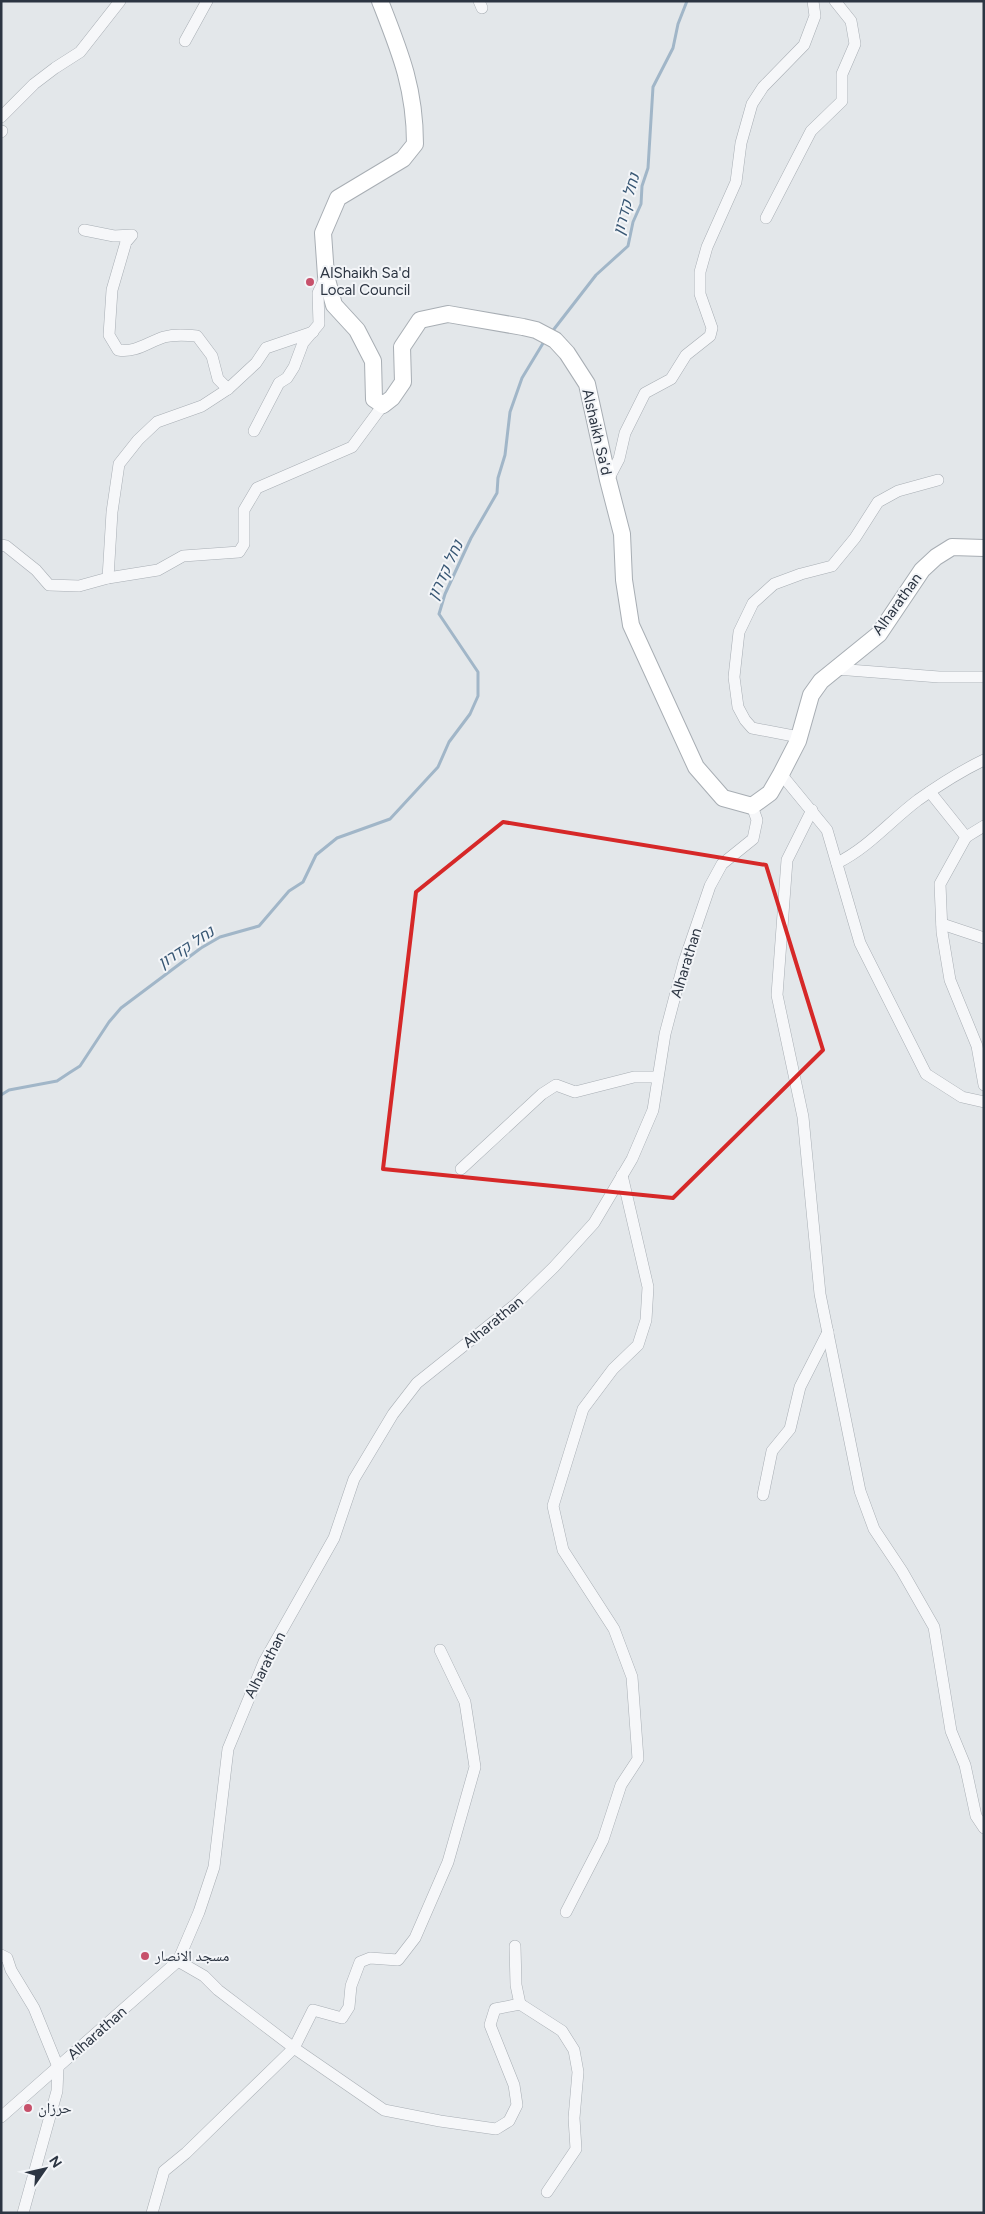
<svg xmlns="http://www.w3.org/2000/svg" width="985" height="2214" viewBox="0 0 985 2214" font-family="Figtree,'Noto Naskh Arabic',Heebo,sans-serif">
<rect width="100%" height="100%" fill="#e3e7ea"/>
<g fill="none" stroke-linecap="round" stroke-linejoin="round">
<g stroke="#a1b6c8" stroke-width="3">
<path d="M551 333 596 275 628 246 633 222 641 204 642 186 648 168 653 87 673 48 678 24 687 1"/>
<path d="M1 1095 9 1090 57 1081 69 1073 80 1066 109 1022 121 1008 201 948 220 937 259 926 289 891 303 882 316 855 337 838 390 819 438 767 449 742 470 714 478 696V672L439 614 445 594 471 538 497 493 498 478 505 455 510 412 522 378 545 340"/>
</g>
<defs>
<g id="street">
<path d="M479 1 482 8"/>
<path d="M185 41 207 1"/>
<path d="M1 117 34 84 55 68 80 52 120 1"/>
<path d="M1 132 2 131"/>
<path d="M766 218 811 131 842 101V74L855 44 851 21 835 1"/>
<path d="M84 230 114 236 132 235 126 242 112 290 109 335 118 350C136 353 148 342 164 337 175 334 186 335 197 336L212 356 218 379 228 389"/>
<path d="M254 431 279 383 287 378 294 367 303 343 319 324 318 293 326 276"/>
<path d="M608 480 619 459 625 433 645 393 671 379 686 355 710 336 712 328 700 294V272L707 247 736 182 741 143 752 104 763 87 804 45 815 16 813 1"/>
<path d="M1 545 6 546 36 570 49 585 79 586 108 578 158 570 183 556 239 552 244 544V510L257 488 352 447 383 405"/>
<path d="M108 578 112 512 119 464 138 440 157 422 202 406 228 389 256 363 266 348 313 332"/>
<path d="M836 669 939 677H984"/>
<path d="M799 737 752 728 745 720 738 707 734 677 739 632 753 603 774 584 801 574 832 566 855 538 878 502 898 491 938 480"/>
<path d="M781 774 827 830 860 943 926 1074 962 1097 984 1102"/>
<path d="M930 792 966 837 940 884 942 932 950 980 977 1046 984 1085"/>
<path d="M812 810 787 860 777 995 803 1117 820 1294 860 1491 874 1529 902 1571 934 1627 951 1731 965 1765 976 1816 984 1828"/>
<path d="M966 837 984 826"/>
<path d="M837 863C868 848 890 821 918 800 939 785 961 771 984 760"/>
<path d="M942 924 984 938"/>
<path d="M461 1169 542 1094 556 1085 575 1092 634 1077H656"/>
<path d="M763 1495 772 1451 790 1429 800 1387 828 1332"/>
<path d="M566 1912 603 1840 621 1785 638 1759 632 1677 614 1629 563 1550 553 1506 583 1409 613 1369 638 1345 646 1320 648 1287 622 1175"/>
<path d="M515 1946 516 1985 520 2004"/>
<path d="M1 1955 7 1958 11 1970 34 2008 58 2067 57 2091 23 2213"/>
<path d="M178 1961 204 1976 218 1990 294 2048 384 2110 440 2121 496 2129 509 2121 517 2105 514 2085 490 2025 495 2009 520 2004 562 2031 574 2050 578 2072 574 2118 576 2149 547 2192"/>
<path d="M1 2117 178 1961 199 1912 214 1867 228 1749 264 1662 334 1538 354 1479 393 1414 417 1383 516 1304 554 1267 594 1223 632 1159 653 1110 665 1034 684 962 710 886 722 864 753 839 757 820 752 806"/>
<path d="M152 2213 164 2171 186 2153 294 2048 313 2010 342 2018 349 2007 351 1986 360 1962 370 1958 398 1960 415 1938 448 1862 475 1767 465 1702 440 1650"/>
</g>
<path id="secondary" d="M380 1C400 52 415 88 415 144L403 159 338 198 323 233 326 276 334 305 357 330 373 361 374 399 383 405 392 398 403 382 402 347 420 320 448 314 523 327 536 330 555 340 567 353 587 384 608 480 622 534 624 580 631 625 696 767 723 798 752 806 770 793 781 774 798 741 811 695 821 681 879 634 922 570 936 557 952 547 984 548"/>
</defs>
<use href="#street" stroke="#a8aeb4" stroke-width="12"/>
<use href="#secondary" stroke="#a8aeb4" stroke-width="18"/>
<use href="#street" stroke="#f6f7f9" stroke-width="11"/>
<use href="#secondary" stroke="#fff" stroke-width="16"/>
</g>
<path fill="none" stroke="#d62828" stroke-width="4" stroke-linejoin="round" d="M503 822 766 865 823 1050 673 1198 383 1169 416 892Z"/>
<g fill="#c7516b" stroke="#f3f5f8" stroke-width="2">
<circle cx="310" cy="282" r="5"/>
<circle cx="145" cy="1956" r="5"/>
<circle cx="28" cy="2108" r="5"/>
</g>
<g text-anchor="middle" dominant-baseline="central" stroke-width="4" stroke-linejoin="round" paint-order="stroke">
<g font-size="15" fill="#2c3542" stroke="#f3f5f8" text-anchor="start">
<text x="320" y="273">AlShaikh Sa'd<tspan x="320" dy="17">Local Council</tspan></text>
<text x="155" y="1956">مسجد الانصار</text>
<text x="38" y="2108">حرزان</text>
</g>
<g font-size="15" fill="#2c3542" stroke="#f3f5f8">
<text transform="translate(597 432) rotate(77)">Alshaikh Sa'd</text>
<text transform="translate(897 604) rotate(-54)">Alharathan</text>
<text transform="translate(686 963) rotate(-73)">Alharathan</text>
<text transform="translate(493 1322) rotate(-39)">Alharathan</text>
<text transform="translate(265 1665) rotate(-63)">Alharathan</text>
<text transform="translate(97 2033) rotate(-41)">Alharathan</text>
</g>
<g font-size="16" font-style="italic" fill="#385774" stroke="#f3f5f8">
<text transform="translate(626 204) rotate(-75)">נחל קדרון</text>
<text transform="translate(445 570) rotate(-65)">נחל קדרון</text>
<text transform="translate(186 947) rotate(-33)">נחל קדרון</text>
</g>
</g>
<rect width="985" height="2214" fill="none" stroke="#2c3542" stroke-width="5"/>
<g transform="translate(45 2169) rotate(56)" stroke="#f3f5f8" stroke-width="4" paint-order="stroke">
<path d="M0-4L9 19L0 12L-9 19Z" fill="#2c3542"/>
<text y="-8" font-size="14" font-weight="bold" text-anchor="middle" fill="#2c3542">N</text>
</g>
</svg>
